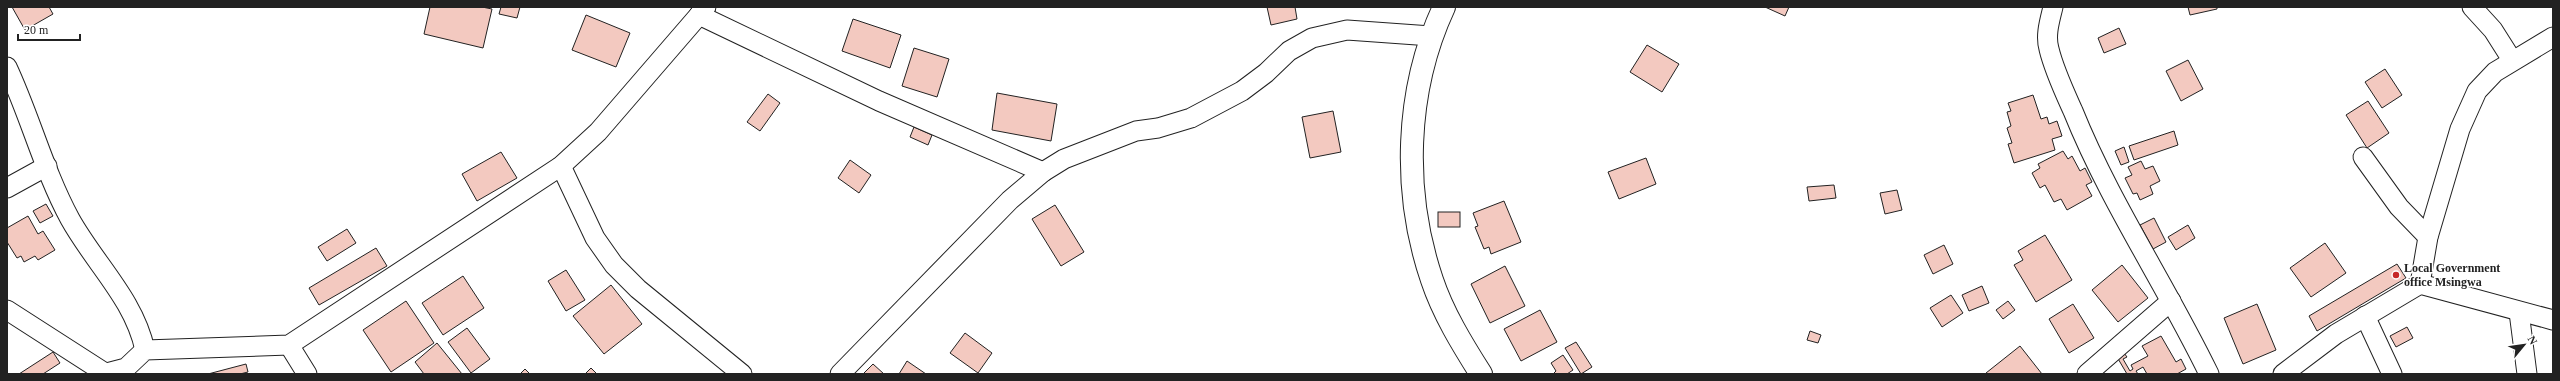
<svg xmlns="http://www.w3.org/2000/svg" width="2560" height="381" viewBox="0 0 2560 381" font-family="'Times New Roman',serif">
<rect width="100%" height="100%" fill="#fff"/>
<g fill="#f3c9c0" stroke="#222">
<path d="M12 7H49L53 14 25 30Z"/>
<path d="M430 7H482L492 9 483 48 424 34Z"/>
<path d="M501 7H520L517 18 499 14Z"/>
<path d="M1267 7H1295L1297 19 1271 25Z"/>
<path d="M1765 7H1789L1785 16Z"/>
<path d="M2188 7H2217V9L2190 15Z"/>
<path d="M586 15 630 33 616 67 572 50Z"/>
<path d="M853 19 901 35 890 68 842 51Z"/>
<path d="M2119 28 2126 44 2104 53 2098 38Z"/>
<path d="M1647 45 1679 64 1662 92 1630 72Z"/>
<path d="M914 48 949 59 937 97 902 86Z"/>
<path d="M2188 60 2203 89 2181 101 2166 71Z"/>
<path d="M2385 69 2402 95 2382 108 2365 82Z"/>
<path d="M997 93 1057 104 1051 141 992 130Z"/>
<path d="M768 94 780 103 760 131 747 122Z"/>
<path d="M2033 95 2041 119 2047 117 2049 124 2057 121 2062 136 2052 139 2055 150 2014 163 2008 144 2012 143 2007 128 2011 126 2007 112 2011 111 2008 103Z"/>
<path d="M2368 101 2389 133 2367 148 2346 115Z"/>
<path d="M1333 111 1341 152 1310 158 1302 117Z"/>
<path d="M914 127 932 135 928 145 910 137Z"/>
<path d="M2174 131 2178 145 2134 160 2129 146Z"/>
<path d="M2124 147 2129 162 2121 165 2115 151Z"/>
<path d="M2063 151 2068 159 2072 156 2080 171 2085 168 2092 182 2086 185 2092 196 2067 210 2061 199 2054 202 2045 185 2040 188 2032 173 2040 168 2038 164Z"/>
<path d="M501 152 517 178 477 201 462 174Z"/>
<path d="M1646 158 1656 184 1619 199 1608 172Z"/>
<path d="M850 160 871 175 859 193 838 178Z"/>
<path d="M2141 161 2145 169 2153 166 2160 181 2150 186 2153 194 2140 200 2137 193 2133 194 2125 178 2132 175 2128 167Z"/>
<path d="M1834 185 1836 198 1809 201 1807 187Z"/>
<path d="M1897 190 1902 210 1885 214 1880 193Z"/>
<path d="M1504 201 1521 242 1491 254 1489 247 1484 249 1475 227 1478 226 1473 213Z"/>
<path d="M46 204 53 216 40 223 33 211Z"/>
<path d="M1055 205 1084 252 1061 266 1032 219Z"/>
<rect x="1438" y="212" width="22" height="15"/>
<path d="M28 216 38 234 43 231 55 250 38 260 35 256 24 262 21 256 17 258 7 242V228Z"/>
<path d="M2154 218 2166 242 2153 249 2140 225Z"/>
<path d="M2188 225 2195 238 2176 250 2168 237Z"/>
<path d="M347 229 356 243 327 261 318 247Z"/>
<path d="M2045 235 2072 280 2036 302 2014 265 2023 260 2018 251Z"/>
<path d="M2325 243 2346 273 2311 297 2290 268Z"/>
<path d="M1944 245 1953 264 1933 274 1924 255Z"/>
<path d="M376 248 387 266 319 305 309 288Z"/>
<path d="M2397 264 2406 278 2317 331 2309 316Z"/>
<path d="M2122 265 2148 298 2118 322 2092 290Z"/>
<path d="M1505 266 1525 306 1490 323 1471 284Z"/>
<path d="M566 270 585 300 566 311 548 281Z"/>
<path d="M463 276 484 308 443 335 422 303Z"/>
<path d="M611 285 642 324 604 354 573 316Z"/>
<path d="M1982 286 1989 303 1969 311 1962 295Z"/>
<path d="M1951 295 1963 313 1942 327 1930 308Z"/>
<path d="M406 301 434 343 391 372 363 330Z"/>
<path d="M2008 301 2015 310 2003 319 1996 310Z"/>
<path d="M2073 304 2094 338 2069 353 2049 319Z"/>
<path d="M2257 304 2276 350 2243 364 2224 318Z"/>
<path d="M1540 310 1557 342 1521 361 1504 329Z"/>
<path d="M2407 327 2413 338 2396 347 2390 336Z"/>
<path d="M467 328 490 359 471 373 448 342Z"/>
<path d="M1810 331 1821 335 1818 343 1807 340Z"/>
<path d="M965 333 992 353 978 373 950 353Z"/>
<path d="M2161 336 2176 362 2181 359 2186 369 2177 374H2147L2143 367 2136 371 2138 374H2127L2117 357 2124 353 2127 357 2123 359 2130 371 2133 369 2131 365 2148 356 2142 346Z"/>
<path d="M1576 342 1592 367 1581 374 1565 348Z"/>
<path d="M437 343 462 374H424L415 362Z"/>
<path d="M2020 346 2042 374H1987L1986 373Z"/>
<path d="M53 352 60 363 43 374H19Z"/>
<path d="M1563 355 1573 370 1567 374H1553L1556 371 1551 363Z"/>
<path d="M907 361 926 374H899Z"/>
<path d="M246 364 248 372 240 374H208Z"/>
<path d="M873 364 884 374H863Z"/>
<path d="M591 368 597 374H585Z"/>
<path d="M525 369 530 374H520Z"/>
</g>
<g fill="none" stroke-linecap="round" stroke-linejoin="round">
<defs>
<g id="street">
<path d="M2053 7C2050 20 2045 35 2049 49 2054 70 2064 91 2073 111 2110 203 2166 285 2209 374"/>
<path d="M2472 7 2493 30 2512 60"/>
<path d="M699 15 879 101 1043 172"/>
<path d="M7 67C30 116 44 171 70 219 95 264 134 299 145 350"/>
<path d="M2363 157 2399 207 2428 237"/>
<path d="M561 166 595 238 614 265 638 289 742 374"/>
<path d="M7 188 47 166"/>
<path d="M2420 284 2428 237 2460 129 2477 91 2495 72 2553 37"/>
<path d="M7 310 105 373"/>
<path d="M2519 312 2527 374"/>
<path d="M2365 316 2392 374"/>
<path d="M289 345 307 374"/>
<path d="M103 374 126 368 145 350 289 345 561 166 598 132 706 7"/>
<path d="M840 374 1010 200 1043 172 1064 159 1136 131 1158 128 1191 118 1242 91 1266 73 1289 51 1312 38 1347 30 1431 36"/>
<path d="M2087 374 2171 301"/>
<path d="M2283 374 2336 334 2420 284 2553 320"/>
</g>
<path id="secondary" d="M1444 7C1405 91 1402 192 1432 280 1443 313 1462 344 1481 374"/>
</defs>
<use href="#street" stroke="#222" stroke-width="21"/>
<use href="#secondary" stroke="#222" stroke-width="24"/>
<use href="#street" stroke="#fff" stroke-width="19"/>
<use href="#secondary" stroke="#fff" stroke-width="22"/>
</g>
<circle fill="#c62828" stroke="#fff" stroke-width="1.5" cx="2396" cy="275" r="4"/>
<g text-anchor="middle" dominant-baseline="central" stroke-width="3" stroke-linejoin="round" paint-order="stroke">
<g font-size="12" font-weight="bold" fill="#222" stroke="#fff" text-anchor="start">
<text x="2404" y="268">Local Government<tspan x="2404" dy="14">office Msingwa</tspan></text>
</g>
</g>
<rect width="2560" height="381" fill="none" stroke="#222222" stroke-width="16"/>
<g transform="translate(2524 345) rotate(61)" stroke="#ffffff" stroke-width="3" paint-order="stroke">
<path d="M0-3L7 15L0 10L-7 15Z" fill="#222222"/>
<text y="-6" font-size="11" font-weight="bold" text-anchor="middle" fill="#222222">N</text>
</g>
<path d="M18 34v6h62v-6" fill="none" stroke="#222222" stroke-width="2"/>
<text x="24" y="34" font-size="12" fill="#222222" stroke="#ffffff" stroke-width="3" paint-order="stroke">20 m</text>
</svg>
